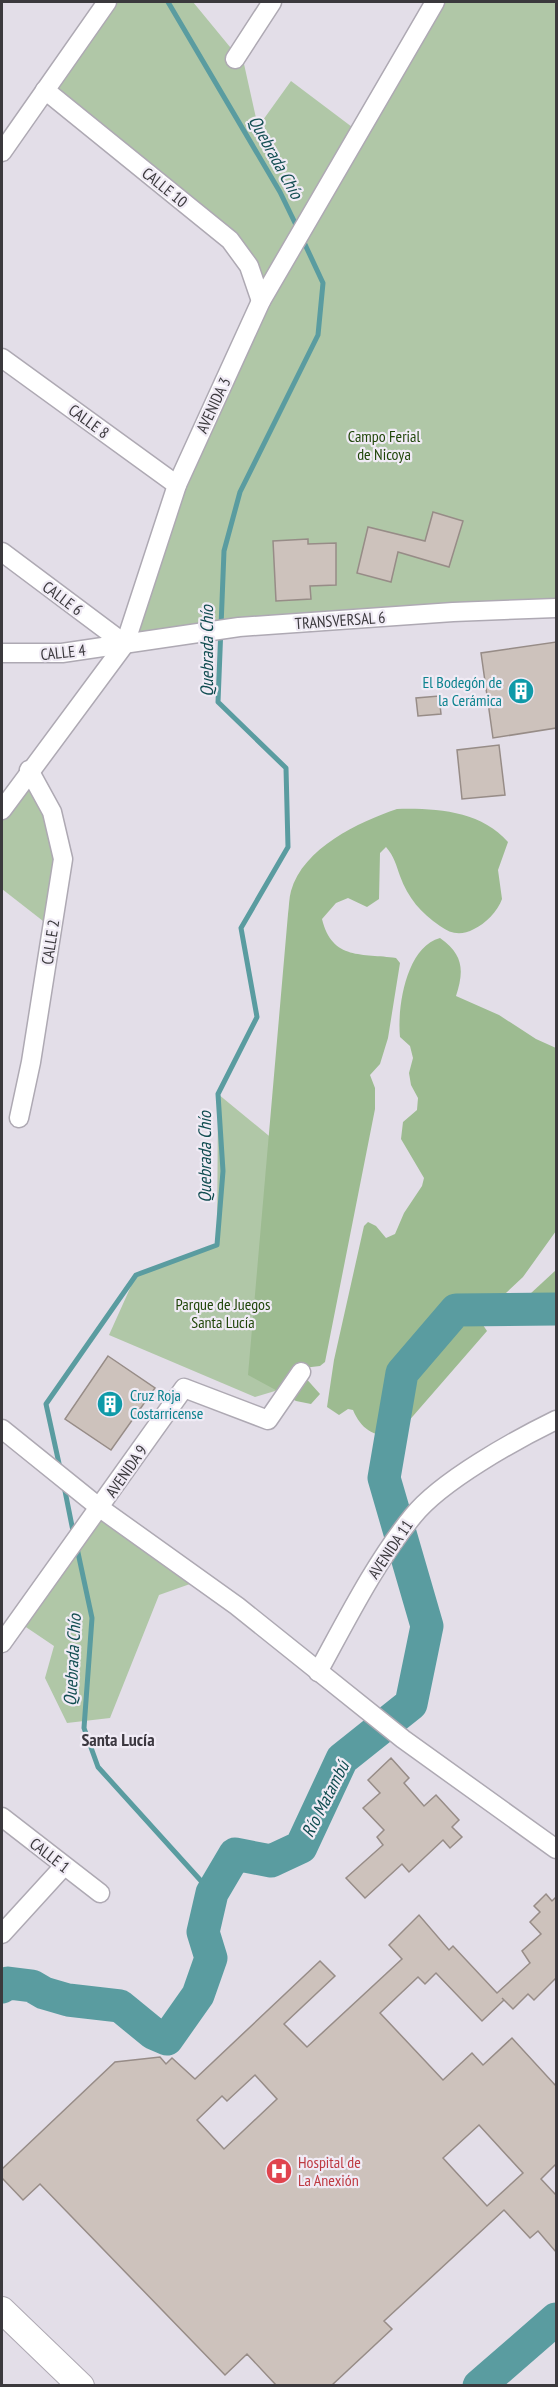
<svg xmlns="http://www.w3.org/2000/svg" width="558" height="2387" viewBox="0 0 558 2387" font-family="'PT Sans Narrow',sans-serif">
<rect width="100%" height="100%" fill="#e3dee8"/>
<g fill="#b0c7a7">
<path d="M107 2H193L244 64 258 127 291 81 360 133 435 2H556V608L125 644 177 485 261 301 249 266 45 90Z"/>
<path d="M29 770 63 859 52 928 2 889V810Z"/>
<path d="M218 1094 297 1159 285 1388 255 1397 109 1335 136 1275 217 1245Z"/>
<path d="M96 1514 190 1584 159 1595 110 1718 67 1723 45 1678 54 1646 17 1621Z"/>
</g>
<g fill="#9dbb91">
<path d="M397 809C436 808 481 811 508 842L498 870 502 899C498 911 485 924 474 929 461 936 451 934 440 926 421 913 408 898 400 876 396 865 394 856 386 847L380 853 379 899 367 907 348 898 336 903 322 919C332 961 363 953 396 958L400 963 388 1038 380 1064 370 1075 375 1088V1109L325 1362 320 1366 303 1368V1375L320 1394 311 1404 296 1401 248 1375 288 914C289 907 289 898 291 891 303 848 359 822 397 809Z"/>
<path d="M440 938C464 955 464 971 456 996L499 1015 536 1039 556 1048V1231L523 1277 493 1305 481 1322 487 1331 400 1431 393 1437C373 1436 361 1429 353 1410L348 1409 339 1415 327 1407 334 1360 364 1226 368 1222 376 1226 386 1238 395 1234 404 1213 422 1186 424 1178 401 1139 403 1122 417 1110 418 1098 411 1085 409 1073 413 1058 410 1046 400 1037C397 1008 406 947 440 938Z"/>
<path d="M556 1270V1293L534 1298 530 1294Z"/>
</g>
<g fill="none" stroke-linecap="round" stroke-linejoin="round">
<g stroke="#5a9ca0" stroke-width="5">
<path d="M168 2 280 192 298 229"/>
<path d="M60 1468 46 1404 136 1275 217 1245 223 1171 218 1094 257 1017 241 928 288 847 286 768 218 702 224 551 240 492 318 335 323 283 302 238"/>
<path d="M64 1486 74 1536"/>
<path d="M77 1548 92 1618 84 1728 98 1767 212 1893"/>
</g>
<g stroke="#5a9ca0" stroke-width="33">
<path d="M2 1987 8 1983 32 1986 44 1993 68 2000 120 2006 153 2033 167 2039 198 1995 211 1958 203 1932 212 1893 235 1854 271 1861 301 1847 342 1759 411 1704 427 1626 384 1478 402 1373 456 1310 556 1309"/>
<path d="M479 2386 556 2319"/>
</g>
</g>
<g fill="#cdc2bc" stroke="#978c87" stroke-width="1.5" fill-rule="evenodd">
<path d="M433 512 463 521 449 567 398 552 391 582 357 573 368 527 425 541Z"/>
<path d="M308 539V544L336 543V585L310 586 311 599 276 601 273 541Z"/>
<path d="M556 642V728L493 738 481 653Z"/>
<path d="M439 696 441 714 418 716 416 698Z"/>
<path d="M499 745 505 795 462 799 457 750Z"/>
<path d="M108 1356 155 1388 111 1450 65 1419Z"/>
<path d="M391 1758 409 1778 404 1783 424 1806 436 1795 459 1820 452 1827 462 1837 450 1848 443 1840 409 1872 402 1864 365 1898 346 1878 383 1845 377 1837 384 1830 363 1808 380 1793 368 1780Z"/>
<path d="M546 1894 552 1901 556 1897V1978L534 2000 528 1994 513 2009 502 1998 504 2000 482 2021 436 1973 425 1984 418 1977 380 2013 443 2080 472 2053 483 2065 512 2038 556 2086V2164L541 2179 556 2195V2252L538 2231 530 2238 504 2210 384 2321 392 2329 332 2385H276L247 2354 225 2375 40 2184 23 2200 2 2178V2169L115 2062 160 2057 166 2064 172 2058 195 2079 320 1961 335 1976 284 2024 307 2047 402 1959 389 1945 419 1915 449 1950 453 1946 497 1993 530 1963 522 1951 541 1934 530 1922 540 1912 534 1906ZM255 2075 277 2099 224 2149 197 2120 222 2096 227 2101ZM479 2125 523 2173 487 2206 443 2158Z"/>
</g>
<g fill="none" stroke-linecap="round" stroke-linejoin="round">
<defs>
<g id="street">
<path d="M235 59 272 2"/>
<path d="M45 90 230 240 249 266 261 301"/>
<path d="M2 152 107 2"/>
<path d="M2 358 177 485"/>
<path d="M2 552 125 644"/>
<path d="M2 653H62L239 627 453 612 556 608"/>
<path d="M2 810 125 644 177 485 261 301 435 2"/>
<path d="M19 1118 31 1062 63 859 52 812 29 770"/>
<path d="M2 1429 100 1508 237 1606 403 1739 556 1849"/>
<path d="M2 1643 184 1388 268 1420 301 1372"/>
<path d="M318 1672C346 1621 376 1561 413 1516 441 1481 515 1440 556 1420"/>
<path d="M2 1817 100 1893"/>
<path d="M2 1934 64 1866"/>
</g>
<path id="secondary" d="M2 2310 81 2386"/>
</defs>
<use href="#street" stroke="#aea9b3" stroke-width="21"/>
<use href="#secondary" stroke="#aea9b3" stroke-width="28"/>
<use href="#street" stroke="#fff" stroke-width="18"/>
<use href="#secondary" stroke="#fff" stroke-width="26"/>
</g>
<defs>
<symbol id="building-disc" viewBox="-11 -11 22 22"><circle r="9.5" fill="#0f9aa8" stroke="#f0ebf5"/><path d="M-4-6H4V6H1V3H-1V6H-4ZM-2.5-4.3h1.7v1.8h-1.7ZM.8-4.3h1.7v1.8H.8ZM-2.5-1h1.7V.8h-1.7ZM.8-1h1.7V.8H.8Z" fill="#fff"/></symbol>
<symbol id="hospital-disc" viewBox="-11 -11 22 22"><circle r="9.5" fill="#e0444e" stroke="#f0ebf5"/><path d="M-5-5h3v3.5h4V-5h3V5h-3V1.5h-4V5h-3Z" fill="#fff"/></symbol>
</defs>
<g fill-rule="evenodd">
<use href="#building-disc" x="506" y="676" width="30" height="30"/>
<use href="#building-disc" x="95" y="1389" width="30" height="30"/>
<use href="#hospital-disc" x="264" y="2156" width="30" height="30"/>
</g>
<g text-anchor="middle" dominant-baseline="central" stroke-width="4.5" stroke-linejoin="round" paint-order="stroke">
<g font-size="16" fill="#3b393d" stroke="#f0ebf5">
<text transform="translate(165 187) rotate(39)">CALLE 10</text>
<text transform="translate(213 405) rotate(-65)">AVENIDA 3</text>
<text transform="translate(89 421) rotate(36)">CALLE 8</text>
<text transform="translate(63 598) rotate(37)">CALLE 6</text>
<text transform="translate(340 620) rotate(-4)">TRANSVERSAL 6</text>
<text transform="translate(63 652) rotate(-6)">CALLE 4</text>
<text transform="translate(50 942) rotate(-81)">CALLE 2</text>
<text transform="translate(126 1471) rotate(-55)">AVENIDA 9</text>
<text transform="translate(390 1549) rotate(-56)">AVENIDA 11</text>
<text transform="translate(50 1855) rotate(38)">CALLE 1</text>
</g>
<g font-size="16" fill="#204609" stroke="#f0ebf5">
<text x="384" y="436">Campo Ferial<tspan x="384" dy="18">de Nicoya</tspan></text>
<text x="223" y="1304">Parque de Juegos<tspan x="223" dy="18">Santa Lucía</tspan></text>
</g>
<g font-size="16" fill="#0d838f" stroke="#f0ebf5" text-anchor="end">
<text x="502" y="682">El Bodegón de<tspan x="502" dy="18">la Cerámica</tspan></text>
<text x="130" y="1395" text-anchor="start">Cruz Roja<tspan x="130" dy="18">Costarricense</tspan></text>
</g>
<g font-size="16" fill="#be3a42" stroke="#f0ebf5" text-anchor="start">
<text x="298" y="2162">Hospital de<tspan x="298" dy="18">La Anexión</tspan></text>
</g>
<g font-size="18" font-style="italic" fill="#114d51" stroke="#f0ebf5">
<text transform="translate(276 157) rotate(61)">Quebrada Chío</text>
<text transform="translate(206 651) rotate(-90)">Quebrada Chío</text>
<text transform="translate(204 1157) rotate(-90)">Quebrada Chío</text>
<text transform="translate(72 1660) rotate(-87)">Quebrada Chío</text>
<text transform="translate(325 1799) rotate(-63)">Río Matambú</text>
</g>
<g font-size="18" font-weight="bold" fill="#3c3840" stroke="#f0ebf5">
<text x="118" y="1739">Santa Lucía</text>
</g>
</g>
<rect width="558" height="2387" fill="none" stroke="#3b393d" stroke-width="6"/>
</svg>
